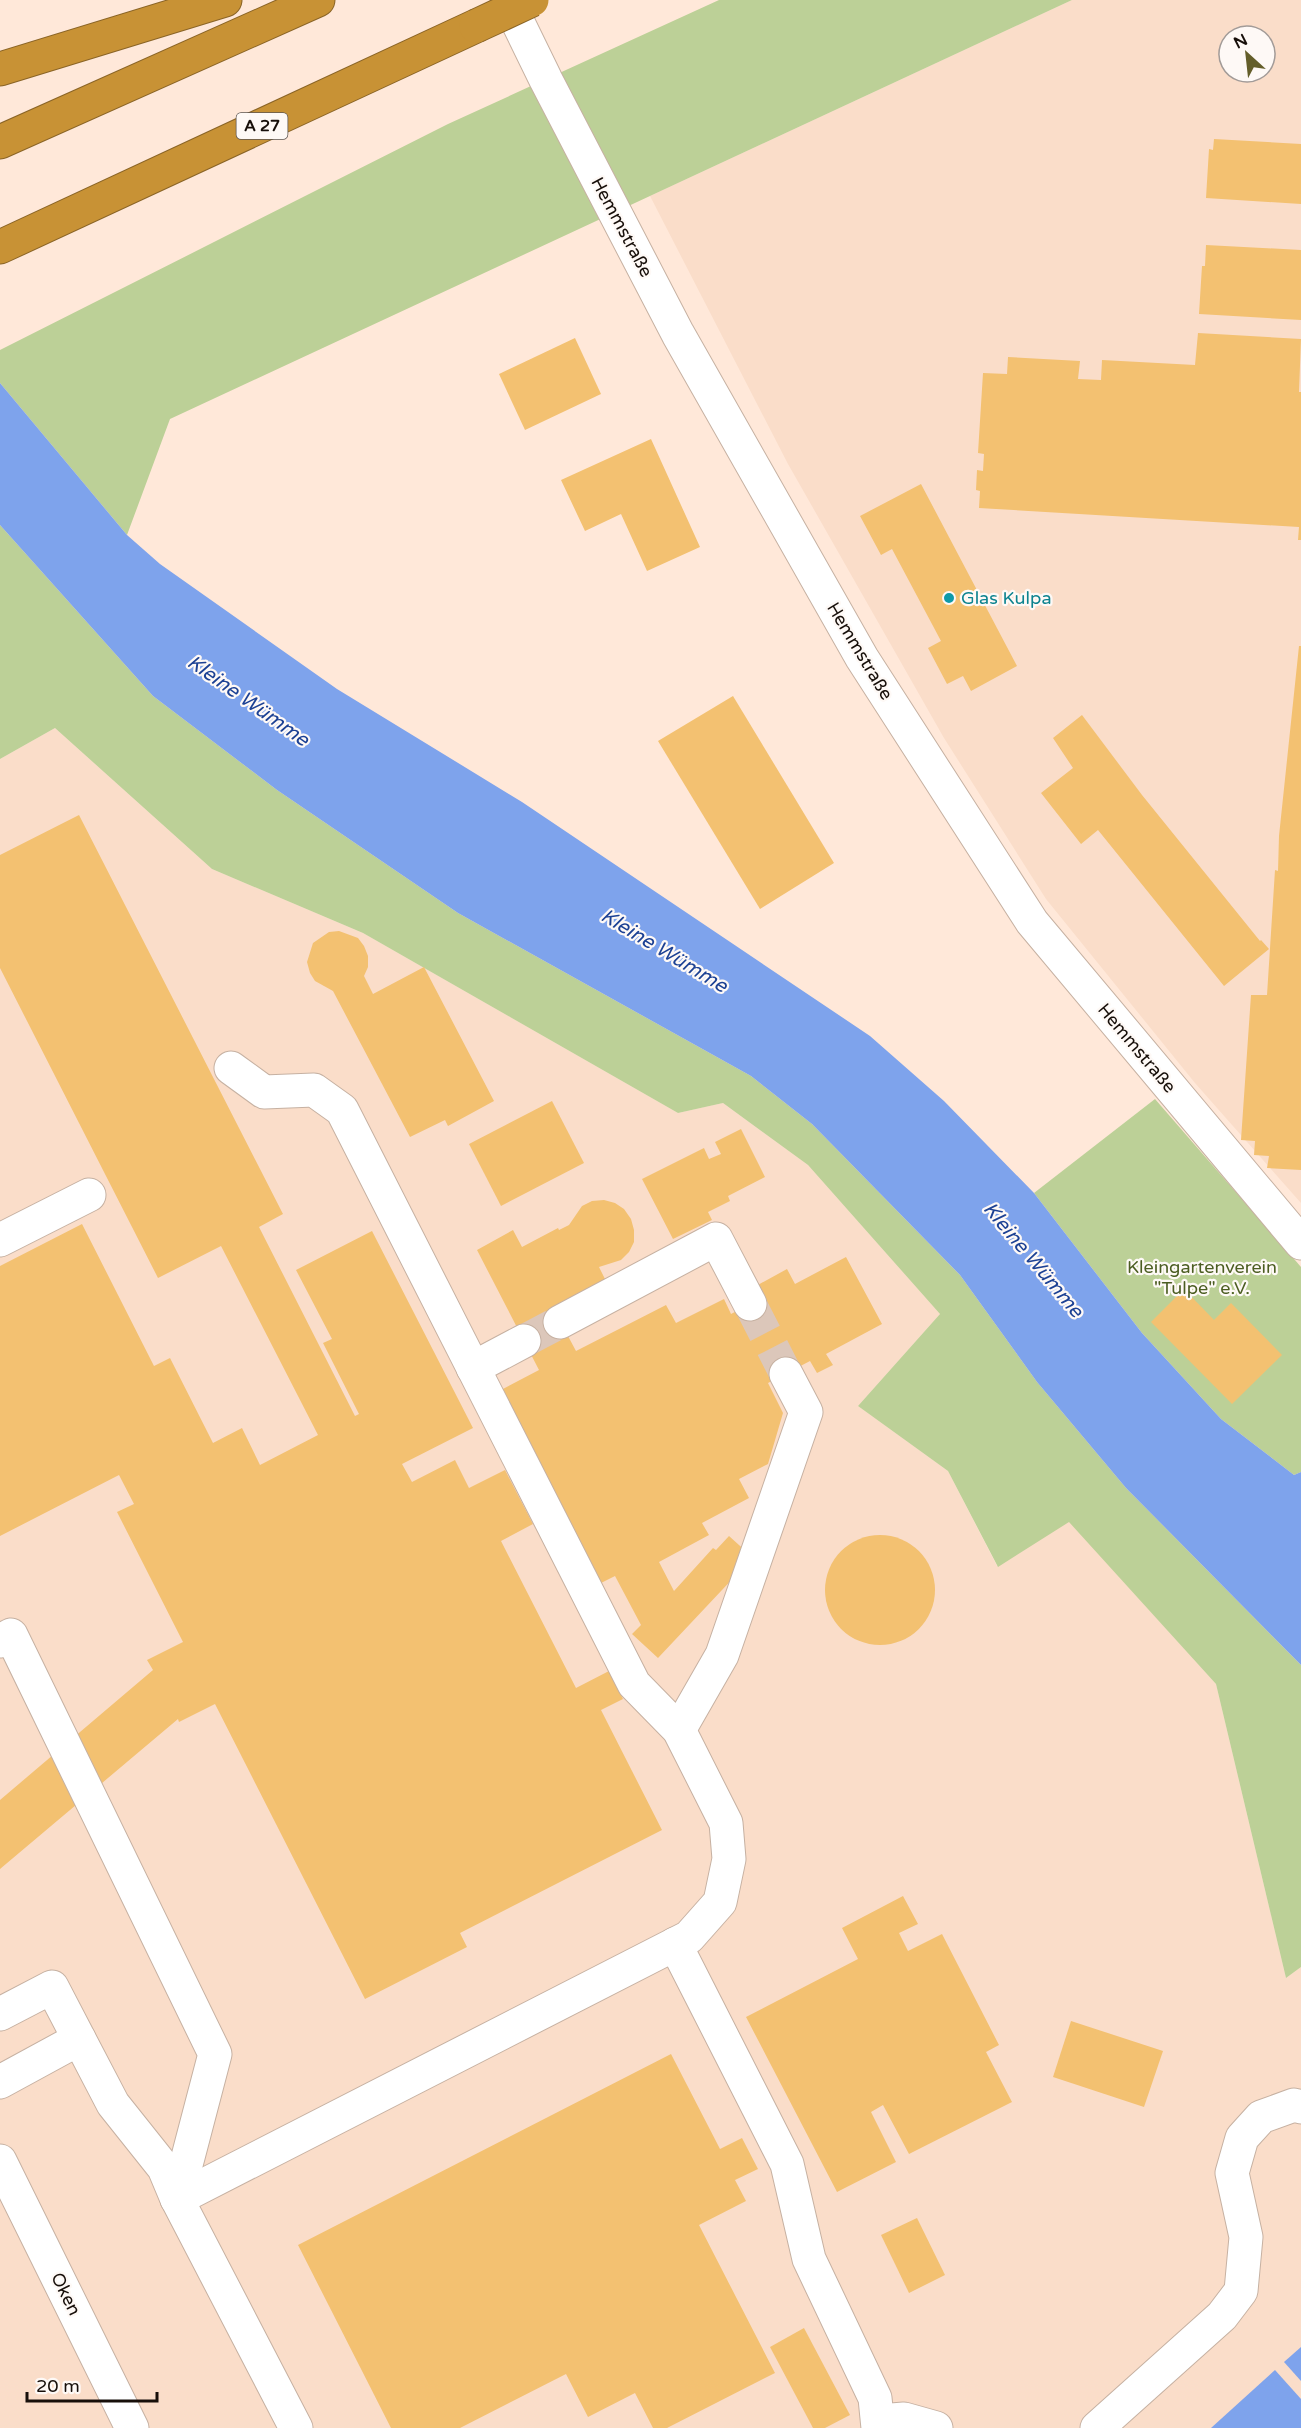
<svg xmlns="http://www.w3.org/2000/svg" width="1301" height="2428" viewBox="0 0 1301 2428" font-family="'Varela Round',sans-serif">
<rect width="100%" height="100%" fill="#ffe8d9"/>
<g fill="#faddc9" fill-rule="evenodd">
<path d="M1072 0H1301V1203L1195 1083 1046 899 944 738 788 464 650 196ZM1229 36H1265V72H1229Z"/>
<path d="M55 728 212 869 363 933 678 1113 723 1103 808 1165 940 1314 858 1406 948 1471 997 1566 1069 1521 1216 1684 1286 1978 1301 1967V2428H0V759Z"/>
</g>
<g fill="#bcd097">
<path d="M719 0H1072L170 419 127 535 0 383V350L448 124Z"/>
<path d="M0 525 153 696 277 790 458 913 751 1076 812 1124 960 1275 1037 1382 1126 1488 1301 1665V1967L1286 1978 1216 1684 1069 1522 998 1567 948 1471 858 1406 940 1314 808 1165 723 1103 678 1113 363 933 212 869 55 728 0 759Z"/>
<path d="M1155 1099 1301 1267V1472L1294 1475 1221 1419 1142 1333 1034 1193Z"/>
</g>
<g fill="#7ea3ec">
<path d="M0 383 127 535 160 564 337 689 522 802 870 1036 944 1101 1034 1193 1142 1333 1221 1419 1294 1475 1301 1472V1665L1126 1488 1037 1382 960 1275 812 1124 751 1076 458 913 277 790 153 696 0 525Z"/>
<path d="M1301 2347V2381L1284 2362Z"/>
<path d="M1275 2370 1301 2399V2428H1211Z"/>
</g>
<g fill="#f3c171">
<path d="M1214 139 1301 144V204L1206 198 1209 149 1213 150Z"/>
<path d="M1206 245 1301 250V320L1199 314 1202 266H1205Z"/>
<path d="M1198 333 1301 339 1299 392H1301V540H1298L1299 527 979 508 980 491 976 490 977 470 983 471 984 454 978 453 983 373 1007 374 1008 357 1080 361 1078 379 1101 380 1102 360 1195 365Z"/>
<path d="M575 338 601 394 525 430 499 374Z"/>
<path d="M651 439 700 547 647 571 621 514 585 531 561 480Z"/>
<path d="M921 484 1017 666 971 691 963 676 947 684 928 648 941 641 892 549 881 555 860 516Z"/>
<path d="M1299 646H1301V1170L1267 1168 1269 1156 1254 1155 1255 1141 1241 1140 1251 995H1267L1275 870 1278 871 1279 836Z"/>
<path d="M733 696 834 863 760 909 658 741Z"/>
<path d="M1082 715 1142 795 1260 941 1261 940 1269 949 1224 986 1098 830 1081 844 1041 793 1073 768 1053 738Z"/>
<path d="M79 815 283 1214 259 1227 355 1416 359 1414 323 1343 332 1339 296 1270 372 1231 473 1428 402 1464 412 1482 455 1460 469 1488 505 1470 533 1524 501 1541 576 1688 609 1671 623 1699 601 1710 662 1830 460 1933 467 1947 365 1999 215 1704 179 1722 178 1719 0 1869V1800L153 1670 147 1660 183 1642 117 1512 134 1504 119 1475 0 1536V1266L82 1224 154 1366 170 1358 213 1443 242 1428 260 1465 318 1435 221 1246 158 1278 0 968V855Z"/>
<path d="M339 931 358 938 364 946 368 956V967L364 976 373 994 424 967 494 1101 448 1126 445 1120 410 1137 333 991 315 981 310 973 307 962 313 943 329 932Z"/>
<path d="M552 1101 584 1163 501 1206 469 1144Z"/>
<path d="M741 1129 765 1177 728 1196 730 1201 708 1212 712 1220 673 1239 642 1179 704 1148 709 1159 721 1154 715 1142Z"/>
<path d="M604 1200 615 1203 624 1209 631 1219 634 1230V1242L629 1252 621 1260 599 1267 606 1281 553 1308 576 1351 666 1305 676 1323 724 1299 731 1314 762 1298 756 1286 787 1269 795 1284 846 1257 882 1324 826 1354 833 1365 817 1373 810 1361 768 1383 783 1413 768 1464 739 1479 749 1498 702 1523 709 1535 659 1562 674 1591 713 1548 716 1550 729 1536 749 1554 734 1570 738 1573 658 1658 632 1634 641 1625 615 1576 601 1583 501 1390 539 1370 477 1250 513 1230 522 1247 558 1228 559 1230 569 1225 582 1206 592 1201Z"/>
<path d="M1184 1289 1214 1320 1231 1303 1282 1355 1232 1404 1151 1322Z"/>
<circle cx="880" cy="1590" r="55"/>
<path d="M903 1896 918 1924 899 1933 908 1951 942 1934 999 2045 986 2052 1012 2102 909 2154 883 2105 871 2112 896 2162 837 2192 746 2017 858 1959 842 1928Z"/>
<path d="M1071 2021 1163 2051 1144 2107 1053 2077Z"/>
<path d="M671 2054 720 2149 742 2138 758 2169 735 2180 746 2201 699 2225 775 2373 667 2428H653L635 2393 588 2417 566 2374 460 2428H391L298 2245Z"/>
<path d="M917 2218 945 2275 909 2293 881 2235Z"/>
<path d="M804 2328 850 2415 825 2428H813L770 2347Z"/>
</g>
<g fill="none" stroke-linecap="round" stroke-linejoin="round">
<g stroke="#dcc7ba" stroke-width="33" stroke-dasharray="33 16" stroke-linecap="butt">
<path d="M750 1304 786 1374"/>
<path d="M524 1341 560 1322"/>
</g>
<defs>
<g id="minor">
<path d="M507 0 546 80 678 334 862 658 1032 922 1301 1243"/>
<path d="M0 1240 89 1195"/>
<path d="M560 1322 716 1239 750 1304"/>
<path d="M473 1368 524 1341"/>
<path d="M0 1641 11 1635 215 2054 177 2199"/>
<path d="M679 1730 722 1655 806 1412 786 1374"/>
<path d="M675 1944 787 2164 809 2259 875 2398 878 2428"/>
<path d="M0 2014 52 1987 113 2104 164 2168 177 2199 296 2428"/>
<path d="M0 2082 79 2039"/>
<path d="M0 2161 132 2428"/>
<path d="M177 2199 689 1937 720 1902 729 1859 726 1823 679 1730 634 1684 342 1110 314 1090 264 1092 231 1068"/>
<path d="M879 2421 904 2419 936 2428"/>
<path d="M1097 2428 1222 2316 1241 2291 1246 2237 1232 2173 1242 2138 1261 2117 1294 2105 1301 2107"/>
</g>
<g id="highway">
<path d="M0 69 225 0"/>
<path d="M0 142 318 0"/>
<path d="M0 247 476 26"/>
</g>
</defs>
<use href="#minor" stroke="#c6b1a2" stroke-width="35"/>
<use href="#highway" stroke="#8a6426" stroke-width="35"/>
<use href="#minor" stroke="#fff" stroke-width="33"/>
<use href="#highway" stroke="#c89235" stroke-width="33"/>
<defs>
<path id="highway-bridge" d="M476 26 532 0"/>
</defs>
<use href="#highway-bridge" stroke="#8a6426" stroke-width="35" stroke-linecap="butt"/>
<use href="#highway-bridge" stroke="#c89235" stroke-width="33"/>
</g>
<circle fill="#0f9aa8" stroke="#fef9f6" stroke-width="2" cx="949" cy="598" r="6"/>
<g text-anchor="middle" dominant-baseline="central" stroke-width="4.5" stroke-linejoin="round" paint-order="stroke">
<rect fill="#fef9f6" stroke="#5c5551" stroke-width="1.5" x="236.5" y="113" width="51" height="26" rx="4.5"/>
<g font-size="16" font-weight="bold" fill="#170f0a">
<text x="262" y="126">A 27</text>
</g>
<g font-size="18" fill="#170f0a" stroke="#fef9f6">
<text transform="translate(622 227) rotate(62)">Hemmstraße</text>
<text transform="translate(860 651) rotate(59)">Hemmstraße</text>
<text transform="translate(1137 1048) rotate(50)">Hemmstraße</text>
<text transform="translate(66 2294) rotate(64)">Oken</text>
</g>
<g font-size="18" fill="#0d838f" stroke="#fef9f6" text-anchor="start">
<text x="961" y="598">Glas Kulpa</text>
</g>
<g font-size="18" fill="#4b5d21" stroke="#fef9f6">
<text x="1202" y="1267">Kleingartenverein<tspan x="1202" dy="21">"Tulpe" e.V.</tspan></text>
</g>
<g font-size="20" font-style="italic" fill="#1c4194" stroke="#fef9f6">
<text transform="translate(248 701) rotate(35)">Kleine Wümme</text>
<text transform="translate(664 951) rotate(31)">Kleine Wümme</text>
<text transform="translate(1033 1260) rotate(50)">Kleine Wümme</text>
</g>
</g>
<g transform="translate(1247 54) rotate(333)"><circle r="28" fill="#fef9f6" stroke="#a29b98" stroke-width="1.5"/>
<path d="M0-4.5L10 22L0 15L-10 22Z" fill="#645e2a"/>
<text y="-9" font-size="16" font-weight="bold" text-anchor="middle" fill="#170f0a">N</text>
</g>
<path d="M27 2392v9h130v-9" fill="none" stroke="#170f0a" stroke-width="3"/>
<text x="36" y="2392" font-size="18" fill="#170f0a" stroke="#fef9f6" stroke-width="4.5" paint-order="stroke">20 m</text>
</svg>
